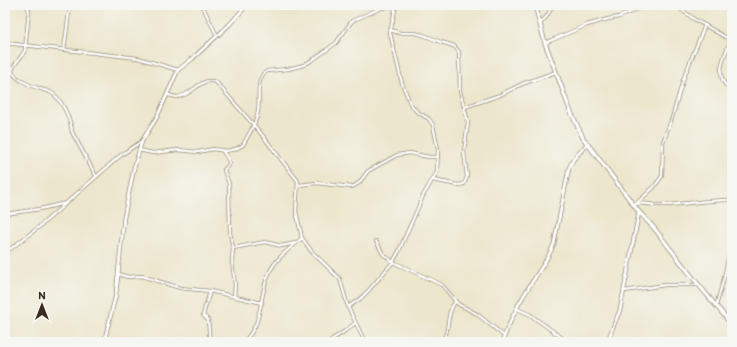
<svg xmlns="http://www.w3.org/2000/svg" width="737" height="347" viewBox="0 0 737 347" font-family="Itim,sans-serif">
<rect width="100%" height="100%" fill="#f6f6f2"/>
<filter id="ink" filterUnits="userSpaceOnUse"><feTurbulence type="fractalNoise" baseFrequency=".025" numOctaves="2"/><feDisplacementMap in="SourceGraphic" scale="8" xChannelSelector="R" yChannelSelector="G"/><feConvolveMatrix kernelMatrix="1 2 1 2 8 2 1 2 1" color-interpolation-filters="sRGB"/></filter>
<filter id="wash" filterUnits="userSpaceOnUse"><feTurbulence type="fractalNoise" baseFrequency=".012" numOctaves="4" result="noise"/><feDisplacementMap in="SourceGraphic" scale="16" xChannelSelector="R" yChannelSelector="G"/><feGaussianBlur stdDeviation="0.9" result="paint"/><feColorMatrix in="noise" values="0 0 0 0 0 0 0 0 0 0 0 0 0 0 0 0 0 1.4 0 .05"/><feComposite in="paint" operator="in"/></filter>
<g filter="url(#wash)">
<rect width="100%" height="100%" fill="#ece6cc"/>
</g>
<g filter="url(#ink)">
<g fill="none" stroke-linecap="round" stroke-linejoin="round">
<defs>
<g id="minor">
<path d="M26 5 29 10 25 50C22 58 12 64 12 72 16 79 30 86 38 88 42 90 46 90 50 92 61 97 71 120 72 132L96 176"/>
<path d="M202 5 217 36"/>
<path d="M675 5 694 19 732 41"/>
<path d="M540 24 547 16 553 5"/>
<path d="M390 30 400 33H415L423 35 441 42 454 46 459 52 460 91 468 122 464 152 467 177 464 184 458 185 433 180"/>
<path d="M731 40C726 52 717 69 723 81 725 85 729 88 732 91"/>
<path d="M5 43 138 58 178 70"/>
<path d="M545 43 587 25 608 19 619 17 647 5"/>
<path d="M64 50 70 5"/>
<path d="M167 95C171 95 174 97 177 97 193 96 200 76 216 82L259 131 298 181 296 211 302 238 312 252 340 279 348 307 365 342"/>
<path d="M465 107 500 95 522 84 556 72"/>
<path d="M139 150 153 153 178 150 198 152 213 149 226 151 236 149 243 145C248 135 257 123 258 111 260 98 256 85 263 74L267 71 288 69 304 65 314 59 336 43 352 21 381 8 396 5"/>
<path d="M223 151 230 163 224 170 229 184 230 233 233 248 232 261 235 285 234 296"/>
<path d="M299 185 316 183 352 187 359 183 368 171 397 155 410 153 429 157H438"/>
<path d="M637 203 654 187 662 176 663 142 671 121 684 77 705 25"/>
<path d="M633 205C640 202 648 204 655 205 681 206 706 199 732 200"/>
<path d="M5 214 40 209 66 203"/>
<path d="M376 241 383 254 393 262 442 285 458 304 477 314 504 336"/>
<path d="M233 248 265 242 281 246 296 243"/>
<path d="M5 253 39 227 121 155 142 141"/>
<path d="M118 274 128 277 142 276 180 288 210 291 262 303"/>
<path d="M210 291 203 315 208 320 210 342"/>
<path d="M624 291 665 285H699"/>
<path d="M716 306 724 278 730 250"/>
<path d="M348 307 360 299 369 290 393 262 399 251 424 194 437 172 438 149 433 125 429 119 416 111 410 103 402 83 390 33 396 5"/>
<path d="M517 309 529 314 568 342"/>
<path d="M97 342 104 341"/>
<path d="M243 342C265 324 258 293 270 271 277 257 291 248 302 238"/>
<path d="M328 342 345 331 355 323"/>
<path d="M442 342C451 330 445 315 455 302"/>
</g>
<g id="tertiary">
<path d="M104 342 116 294 124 217 134 168 142 141 157 117 178 70 192 59 229 25 247 5"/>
<path d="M502 342C508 327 514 311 523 297 533 279 546 264 554 244L569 168 573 160 587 144"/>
<path d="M607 342 620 310 639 212"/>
</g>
<path id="secondary" d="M535 5 545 43 556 72 570 110 583 138 639 212 654 228 693 278 732 325"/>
</defs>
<use href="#minor" stroke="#948875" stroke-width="4"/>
<use href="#tertiary" stroke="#948875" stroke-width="4.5"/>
<use href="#secondary" stroke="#948875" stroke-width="5"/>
<use href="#minor" stroke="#fff" stroke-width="2.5"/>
<use href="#tertiary" stroke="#fff" stroke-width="3"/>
<use href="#secondary" stroke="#fff" stroke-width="3.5"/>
</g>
</g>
<rect width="737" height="347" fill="none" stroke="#f6f6f2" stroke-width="20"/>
<g transform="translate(42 305)" stroke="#f6f6f2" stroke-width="3" paint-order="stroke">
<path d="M0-3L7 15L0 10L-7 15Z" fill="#3b2a1e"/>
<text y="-6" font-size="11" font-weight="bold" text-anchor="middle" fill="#3b2a1e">N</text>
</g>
</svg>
